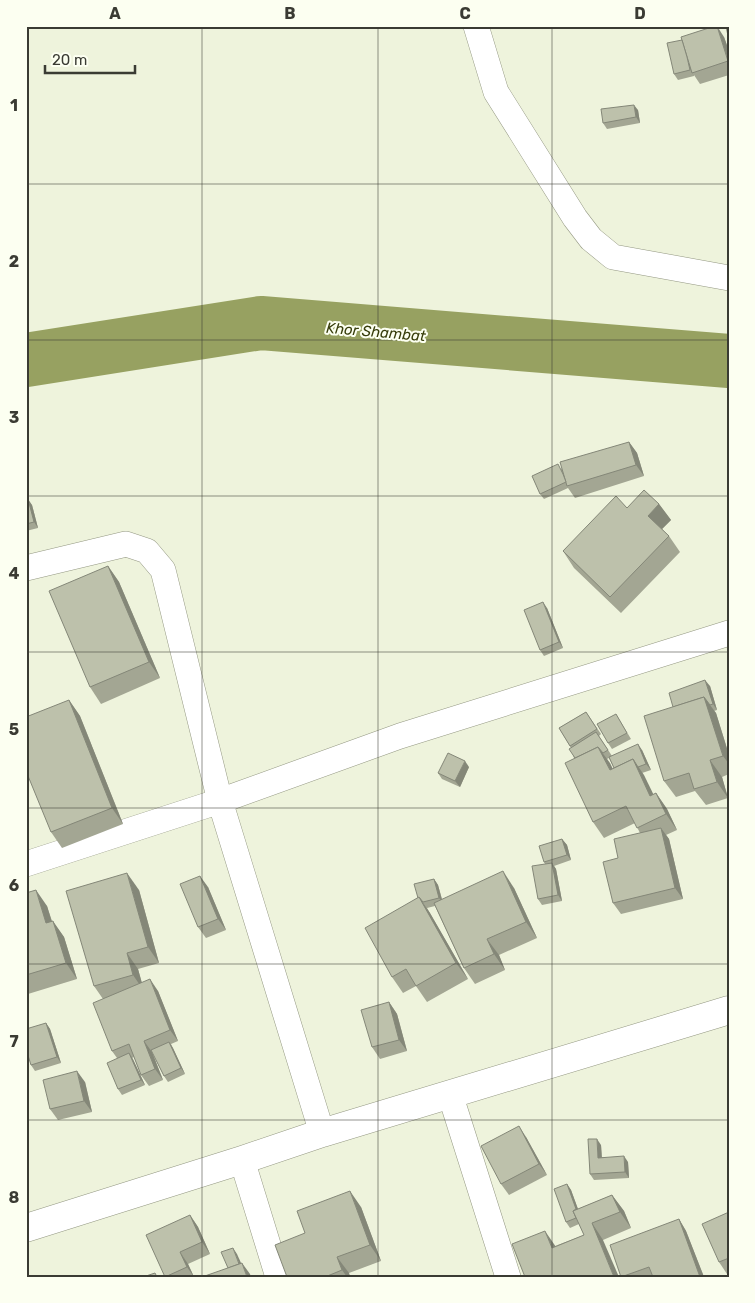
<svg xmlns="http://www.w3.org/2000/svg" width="755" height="1303" viewBox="0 0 755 1303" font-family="Rubik,sans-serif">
<rect width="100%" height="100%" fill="#eef3dc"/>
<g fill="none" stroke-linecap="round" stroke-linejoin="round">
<path stroke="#97a161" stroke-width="54" d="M26 360 261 323 729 361"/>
<defs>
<g id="minor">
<path d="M476 26 496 92 575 218 591 239 613 257 729 278"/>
<path d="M26 568 126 544 147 551 163 570 220 801 322 1133"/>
<path d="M26 864 220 801 400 736 729 633"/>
<path d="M450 1094 508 1277"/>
<path d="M242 1160 278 1277"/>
</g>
<path id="tertiary" d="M26 1228 242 1160 322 1133 729 1010"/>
</defs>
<use href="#minor" stroke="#949883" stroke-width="26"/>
<use href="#tertiary" stroke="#949883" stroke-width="29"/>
<use href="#minor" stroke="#fff" stroke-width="25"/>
<use href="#tertiary" stroke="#fff" stroke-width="28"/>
</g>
<g fill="#a3a693" fill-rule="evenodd">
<path d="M724 37 729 51V75L700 84 694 75V76L678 80 674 74Z"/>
<path d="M638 110 640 123 607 129 603 123Z"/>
<path d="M629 442 637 453 644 476 575 498 568 488 544 499 540 494 562 468Z"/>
<path d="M26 500 32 505 38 528 26 531Z"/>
<path d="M659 504 671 520 662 529 669 536 680 552 621 613 574 568 563 551 627 508Z"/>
<path d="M108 566 119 582 160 678 101 704 90 687Z"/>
<path d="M547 608 563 648 544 656 540 650Z"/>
<path d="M710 686 717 710 714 711 716 713 729 755V774L722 777 728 798 706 805 695 791 676 797 664 781 673 707Z"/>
<path d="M69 700 80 716 123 824 62 848 51 832Z"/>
<path d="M586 712 601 734 599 736 612 756 642 750 651 770 642 773 653 795 656 793 667 809 677 830 666 835 669 839 683 899 621 914 613 903 618 858 640 833 635 823 604 838 593 822 571 748 559 728ZM609 758 614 768 612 769 607 759Z"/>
<path d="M616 714 631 739 612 749 608 743Z"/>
<path d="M469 767 460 787 442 779 438 773Z"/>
<path d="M562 839 567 845 571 860 554 866 556 869 562 901 542 905 538 899 545 864 544 862Z"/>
<path d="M434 879 438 885 442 899 514 888 537 938 499 955 505 970 475 984 464 968 435 906 427 908 468 979 427 1002 416 986 403 993 392 977 418 898Z"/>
<path d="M208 887 226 930 206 938 198 927Z"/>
<path d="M139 890 159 963 138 969 142 983 158 991 178 1041 171 1044 185 1074 168 1082 164 1076 152 1052 163 1080 149 1086 141 1075 134 1057 132 1058 145 1085 122 1095 118 1089 117 1058 112 1051 103 999 94 986Z"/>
<path d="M26 893 47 906 52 921 64 937 77 979 28 994 26 992Z"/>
<path d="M389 1002 397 1014 407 1051 380 1059 372 1047Z"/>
<path d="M46 1023 50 1029 61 1063 35 1071 31 1065Z"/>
<path d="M85 1082 92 1112 58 1120 50 1109Z"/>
<path d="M526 1137 547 1175 509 1195 501 1184Z"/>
<path d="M601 1145 602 1157 628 1162 629 1178 594 1180 590 1174Z"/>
<path d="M567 1184 571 1190 578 1209 612 1195 624 1211 631 1228 603 1240 555 1246 584 1235 579 1224 570 1228 566 1222Z"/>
<path d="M361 1207 381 1261 349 1273 350 1277H287L305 1233Z"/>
<path d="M729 1212V1273L727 1274 719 1262Z"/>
<path d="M190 1215 198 1227 210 1254 188 1264 194 1277H165Z"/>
<path d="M679 1219 686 1231 704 1277H621Z"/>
</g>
<g fill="#848778">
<path d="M717 26 724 37 729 51V63Z"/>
<path d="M634 105 638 110 640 123 636 117Z"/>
<path d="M629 442 637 453 644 476 636 465Z"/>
<path d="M28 499 32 505 38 528 34 522Z"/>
<path d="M659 504 671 520 659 532 648 516Z"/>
<path d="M108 566 119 582 160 678 149 662Z"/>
<path d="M543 602 547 608 563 648 559 642Z"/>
<path d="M705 680 710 686 717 710 713 704Z"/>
<path d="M704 697 716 713 729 755V764L723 756Z"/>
<path d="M69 700 80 716 123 824 112 808Z"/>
<path d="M638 744 642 750 651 770 646 764Z"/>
<path d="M598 747 610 763 621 786 610 770Z"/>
<path d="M633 759 644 775 662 812 650 796Z"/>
<path d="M710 760 722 777 728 798 717 782Z"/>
<path d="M465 761 469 767 460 787 455 781Z"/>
<path d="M656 793 667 809 677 830 666 814Z"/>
<path d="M661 828 669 839 683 899 675 888Z"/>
<path d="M562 839 567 845 571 860 567 855Z"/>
<path d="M552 863 556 869 562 901 558 895Z"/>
<path d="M503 871 514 888 537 938 526 922Z"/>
<path d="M127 873 139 890 159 963 148 947Z"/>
<path d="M200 876 208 887 226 930 218 919Z"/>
<path d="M434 879 438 885 443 904 439 898Z"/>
<path d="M36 890 47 906 57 939 46 923Z"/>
<path d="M419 897 430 913 468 979 456 963Z"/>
<path d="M53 921 64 937 77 979 66 963Z"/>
<path d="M487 939 499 955 505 970 494 954Z"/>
<path d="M127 953 138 969 144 991 133 975Z"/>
<path d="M150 979 158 991 178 1041 170 1030Z"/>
<path d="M389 1002 397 1014 407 1051 399 1040Z"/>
<path d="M46 1023 50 1029 61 1063 57 1057Z"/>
<path d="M144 1041 152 1052 163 1080 155 1069Z"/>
<path d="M169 1042 173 1048 185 1074 181 1068Z"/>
<path d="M129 1053 133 1059 145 1085 141 1080Z"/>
<path d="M77 1071 85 1082 92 1112 84 1101Z"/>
<path d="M519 1126 526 1137 547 1175 539 1164Z"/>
<path d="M597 1139 601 1145 602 1164 598 1158Z"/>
<path d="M624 1156 628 1162 629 1178 625 1172Z"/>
<path d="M567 1184 571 1190 583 1223 579 1217Z"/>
<path d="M350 1191 361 1207 381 1261 370 1245Z"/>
<path d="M612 1195 624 1211 631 1228 620 1212Z"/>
<path d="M190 1215 198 1227 210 1254 202 1242Z"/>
<path d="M679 1219 686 1231 704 1277H700Z"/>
<path d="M592 1223 603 1240 619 1277H614Z"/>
<path d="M545 1231 556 1247 552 1248Z"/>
<path d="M233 1248 237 1254 245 1272 240 1266Z"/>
<path d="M180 1252 188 1264 194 1277 187 1267Z"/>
<path d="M337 1257 349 1273 350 1277H347L342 1270Z"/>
<path d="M242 1263 250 1274 251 1277H247Z"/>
</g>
<g fill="#bdc1ab" stroke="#848778">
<path d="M715 26H717L728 61 692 73 681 37Z"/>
<path d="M726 26H729V41Z"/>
<path d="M682 40 687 57 690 70 674 74 667 43Z"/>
<path d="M634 105 636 117 603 123 601 109Z"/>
<path d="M629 442 636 465 567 486 560 462Z"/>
<path d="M558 464 563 474 566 482 540 494 532 476Z"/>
<path d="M644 490 659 504 648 516 669 536 610 597 563 551 616 496 627 508Z"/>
<path d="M28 499 34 522 26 524V500Z"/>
<path d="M108 566 149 662 90 687 49 591Z"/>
<path d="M543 602 559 642 540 650 524 610Z"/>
<path d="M705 680 713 704 710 705 704 697 673 707 669 693Z"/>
<path d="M704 697 723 756 710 760 717 782 694 789 689 773 664 781 644 716Z"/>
<path d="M69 700 112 808 51 832 26 771V717Z"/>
<path d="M586 712 597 729 570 746 559 728Z"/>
<path d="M616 714 627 733 608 743 597 724Z"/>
<path d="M596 732 608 750 603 753 598 747 575 758 569 749Z"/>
<path d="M638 744 646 764 638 767 633 759 614 768 609 757Z"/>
<path d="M598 747 610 770 633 759 650 796 656 793 666 814 637 828 626 806 593 822 565 763Z"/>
<path d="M448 753 465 761 455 781 438 773Z"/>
<path d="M661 828 675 888 613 903 603 862 618 858 614 839Z"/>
<path d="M562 839 567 855 544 862 539 846Z"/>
<path d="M552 863 558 895 538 899 532 866Z"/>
<path d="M503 871 526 922 487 939 494 954 464 968 434 903Z"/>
<path d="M127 873 148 947 127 953 133 975 94 986 66 891Z"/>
<path d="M200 876 218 919 198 927 180 884Z"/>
<path d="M434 879 439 898 423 902 419 897 418 898 414 884Z"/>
<path d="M36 890 46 923 53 921 66 963 26 975V893Z"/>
<path d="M419 897 456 963 416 986 406 969 392 977 365 928Z"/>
<path d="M150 979 170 1030 144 1041 155 1069 141 1075 129 1044 112 1051 93 1003Z"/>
<path d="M389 1002 399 1040 372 1047 361 1010Z"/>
<path d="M46 1023 57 1057 31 1065 26 1049V1029Z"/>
<path d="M169 1042 181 1068 164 1076 151 1050Z"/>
<path d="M129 1053 141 1080 118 1089 107 1063Z"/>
<path d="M77 1071 84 1101 50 1109 43 1080Z"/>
<path d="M519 1126 539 1164 501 1184 481 1146Z"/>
<path d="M588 1139H597L598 1158 624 1156 625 1172 590 1174Z"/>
<path d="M567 1184 576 1209 573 1211 576 1218 566 1222 554 1189Z"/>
<path d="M350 1191 370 1245 337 1257 342 1270 325 1277H287L275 1245 305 1233 297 1211Z"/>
<path d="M612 1195 620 1212 592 1223 614 1277H525L512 1244 545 1231 552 1248 584 1235 573 1211Z"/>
<path d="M729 1212V1258L719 1262 702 1224Z"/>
<path d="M190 1215 202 1242 180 1252 187 1267 165 1277 146 1235Z"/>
<path d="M679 1219 700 1277H653L649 1267 621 1277 610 1245Z"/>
<path d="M233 1248 239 1264 228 1268 221 1252Z"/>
<path d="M242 1263 247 1277H202Z"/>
<path d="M155 1273 157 1277H143Z"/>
</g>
<path fill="none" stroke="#3a3b33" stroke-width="1" stroke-opacity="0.55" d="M202 26V1277M378 26V1277M552 26V1277M26 184H729M26 340H729M26 496H729M26 652H729M26 808H729M26 964H729M26 1120H729"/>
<g text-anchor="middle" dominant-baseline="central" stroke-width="4" stroke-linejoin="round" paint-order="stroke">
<g font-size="15" font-style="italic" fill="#383e0c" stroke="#fcfff1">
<text transform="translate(376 332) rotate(5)">Khor Shambat</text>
</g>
</g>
<rect width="755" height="1303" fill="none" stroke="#fcfff1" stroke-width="55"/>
<path d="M45 65v8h90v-8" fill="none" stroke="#3a3b33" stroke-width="2.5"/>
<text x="52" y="65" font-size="15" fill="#3a3b33" stroke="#fcfff1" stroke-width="4" paint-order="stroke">20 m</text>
<rect x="28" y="28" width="700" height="1248" fill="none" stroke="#3a3b33" stroke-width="2"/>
<g font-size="16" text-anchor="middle" font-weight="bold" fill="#3a3b33">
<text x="115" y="19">A</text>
<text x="290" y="19">B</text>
<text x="465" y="19">C</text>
<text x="640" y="19">D</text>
<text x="14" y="111">1</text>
<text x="14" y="267">2</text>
<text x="14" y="423">3</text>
<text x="14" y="579">4</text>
<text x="14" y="735">5</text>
<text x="14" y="891">6</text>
<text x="14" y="1047">7</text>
<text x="14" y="1203">8</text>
</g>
</svg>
